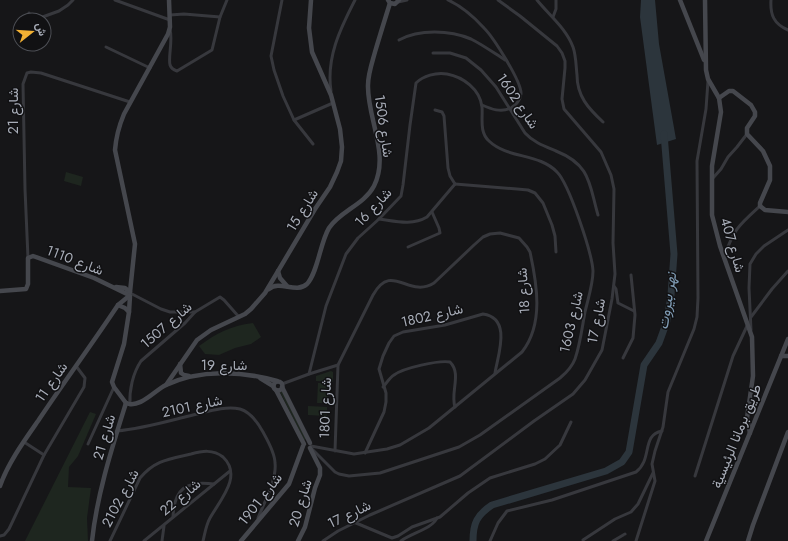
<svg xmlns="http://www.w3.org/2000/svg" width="788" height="541" viewBox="0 0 788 541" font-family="Jost,Vazirmatn,sans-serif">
<rect width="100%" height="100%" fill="#161618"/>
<g fill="#1e261f">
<path d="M66 172 83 177 81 186 64 181Z"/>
<path d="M253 323 261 337 251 344 235 348 219 355 205 354 199 346C217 333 230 326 253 323Z"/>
<path d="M331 371 333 372V382L316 381V376Z"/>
<path d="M318 383H328V403H317Z"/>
<path d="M282 391 306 439 304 440 280 392Z"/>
<path d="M308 406 327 407V416L308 415Z"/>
<path d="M90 412 96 414 78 456 69 467 68 487 91 488 87 518 88 541H25Z"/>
</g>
<path fill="#2c353c" d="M641 0H655L659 44 676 139 657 145 640 17Z"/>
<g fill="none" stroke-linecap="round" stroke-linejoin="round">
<path stroke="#2c353c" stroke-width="7" d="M473 541C473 523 477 515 492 505L606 471 622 462 629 452 644 365 659 343 667 321 671 295 674 254 664 134"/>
<g stroke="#37383d" stroke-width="3">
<path d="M115 0 170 20"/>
<path d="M282 0 271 56 274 70 283 96 294 120 313 144"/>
<path d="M448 0C461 6 474 17 484 28 493 37 522 82 521 94 520 100 516 105 511 108 501 113 491 109 482 105"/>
<path d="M537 0C549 15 566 28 573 47 576 55 576 66 577 75 577 96 588 108 603 122"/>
<path d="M771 0C770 15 774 24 788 30"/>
<path d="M398 2 407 0"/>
<path d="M29 13 27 16 30 19H37L59 11 68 5 73 0"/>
<path d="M170 15 184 14 220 17"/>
<path d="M553 17 556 9V0"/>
<path d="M170 29C173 41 168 57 170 65 171 68 174 70 177 71L212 50 220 17 227 0"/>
<path d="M399 40C419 29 450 30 471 39 483 45 494 53 505 60"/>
<path d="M106 47 150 68"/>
<path d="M433 53H450L466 58 481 70 496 87 525 133C533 142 544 146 556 151 591 165 589 184 598 215"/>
<path d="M331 91C326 58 340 29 355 0"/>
<path d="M435 110 442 112 444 116 448 168 450 176 455 184"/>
<path d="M294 120 333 103"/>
<path d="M713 178 721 169 728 157 737 147 747 134"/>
<path d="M455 184 517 189 528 190 535 193 543 203 552 225 555 236 556 252"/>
<path d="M379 219C395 221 412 226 427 217L455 184"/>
<path d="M408 247 440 233 439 228 432 212"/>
<path d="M724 257C734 229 738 226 760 206"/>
<path d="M28 258 25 189 23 84 27 73 31 72 41 73 130 102"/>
<path d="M614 286 616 289 618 303 634 311"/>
<path d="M132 294 161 309 170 312H195"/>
<path d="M751 317 772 289 788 271"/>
<path d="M751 330 749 288 750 264 756 254 764 246 788 230"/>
<path d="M623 358 633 338 635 315 631 275"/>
<path d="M309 374 326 306 346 254 358 238 379 219 401 196 403 185 410 125 416 83C423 76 436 72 447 74 463 77 480 89 482 107 483 118 479 132 489 141 508 159 539 153 557 172 569 184 592 253 593 271 593 284 588 299 585 312 582 328 580 345 575 359 572 367 566 373 560 378L480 435 459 447 380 473 349 476 339 474 335 472 312 449"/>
<path d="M282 384 309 374 338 365"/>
<path d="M383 387C387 383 389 378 394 375 403 368 439 360 450 362 462 374 450 392 455 407"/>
<path d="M130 405C129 390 133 373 141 361L185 323 195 312 220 297 224 300 239 317"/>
<path d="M117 431C141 429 165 422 189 416 204 413 224 405 240 409 251 412 258 423 263 432 268 441 275 453 275 463 277 479 264 503 258 518"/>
<path d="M24 442 44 455"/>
<path d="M88 444 114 387"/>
<path d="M311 446 354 454 387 449 400 445 429 428 522 352C544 324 537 284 530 252L527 247 519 238 500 233 490 234 483 237 474 245 434 283C408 299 392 261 373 295L338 365 335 451"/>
<path d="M365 453 384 412 386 402V393L379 369 383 356 389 343 394 336 403 332 445 325 483 314C512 318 498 355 495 373"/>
<path d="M695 476 733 356 747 326"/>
<path d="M173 517C174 489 186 480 214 484"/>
<path d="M356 523 392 538 398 536 412 527 440 517 468 493 490 478 535 464 545 459 560 445 571 422"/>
<path d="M0 536 4 535 9 529 44 455 84 387 85 378 76 366"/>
<path d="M583 540 615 519 631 512 638 504 653 473"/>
<path d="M110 541 140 478C155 460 169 459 191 454 202 451 213 449 223 457 243 476 220 500 210 518 206 525 205 533 203 541"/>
<path d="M144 541 230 471"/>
<path d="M162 541 164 526"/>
<path d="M323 541 338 531 370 515 460 476 534 421 573 394 585 380 602 350 612 299 615 274 613 243 614 189 611 175 601 152 564 109 562 99 565 68V61L562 53 557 46 520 16 498 0"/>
<path d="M401 541C411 533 432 529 437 518"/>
<path d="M490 541 498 523 507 511 552 500 636 472C653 459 641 435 662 431"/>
<path d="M613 541 625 534"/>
<path d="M636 541 655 481 652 464 655 451 663 427 668 392 694 329 697 317 698 298 697 161 706 109 708 81"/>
</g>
<g stroke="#45474d" stroke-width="4.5">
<path d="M388 0 390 3 395 4 399 0"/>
<path d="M680 0 704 60"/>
<path d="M705 0 706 70 708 79 719 98 721 112 712 166V215L720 246 752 337 753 376 747 418 750 433"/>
<path d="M719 98 729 91H733L751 105 755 112V116L747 128V134L763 151 770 166V180L760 203V206L765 210 788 212"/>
<path d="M278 271 280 278 287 286"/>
<path d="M116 287 125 288 130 292"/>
<path d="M269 289C280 280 296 294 307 284 318 272 320 243 329 228 340 211 364 205 374 186 390 154 367 118 368 85 368 74 372 63 375 52 380 35 385 19 390 3"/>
<path d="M0 291 26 289 28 284V258L33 256 94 278 127 294"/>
<path d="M130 292 135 244 115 150C116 137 119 126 124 114L168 34 170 27 169 0"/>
<path d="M118 305 125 308 129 312"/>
<path d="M781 356H788"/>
<path d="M180 364 181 373 184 375 189 376"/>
<path d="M260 378 273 386"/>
<circle cx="278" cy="386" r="4.5"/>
<path d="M166 385 197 340 211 330 245 314 251 309 265 293 315 209 330 187 337 172 341 161 342 147 340 129 331 95 312 52 309 28 311 0"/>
<path d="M282 387 310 443"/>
<path d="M276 390 304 444"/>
<path d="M126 403C140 409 155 390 166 385 200 369 242 371 277 381"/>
<path d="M126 403 114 387 112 382 124 344 129 312 130 296"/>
<path d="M0 486C8 463 24 441 38 421 64 382 92 344 118 305L129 296"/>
<path d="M92 541C97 494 112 448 126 403"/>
<path d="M241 541 289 484 303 446"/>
<path d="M298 541 305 527 315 488 320 475V468L310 448"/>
<path d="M706 541 788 339"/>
<path d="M748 541 753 525 788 432"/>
</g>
</g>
<g text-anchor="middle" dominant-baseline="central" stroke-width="3" stroke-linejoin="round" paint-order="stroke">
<g font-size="14" fill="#a8adb8" stroke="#111113">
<text transform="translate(518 101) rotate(56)">شارع 1602</text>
<text transform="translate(13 111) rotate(-90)">شارع 21</text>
<text transform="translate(384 126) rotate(82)">شارع 1506</text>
<text transform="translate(373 207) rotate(-47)">شارع 16</text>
<text transform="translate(302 210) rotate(-58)">شارع 15</text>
<text transform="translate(733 245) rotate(74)">شارع 407</text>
<text transform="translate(75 260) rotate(21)">شارع 1110</text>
<text transform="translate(523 291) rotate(-94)">شارع 18</text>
<text transform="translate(432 315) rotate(-13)">شارع 1802</text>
<text transform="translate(596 321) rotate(-79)">شارع 17</text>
<text transform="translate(571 322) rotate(-77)">شارع 1603</text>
<text transform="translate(166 325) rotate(-41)">شارع 1507</text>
<text x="224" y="365">شارع 19</text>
<text transform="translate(51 382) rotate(-55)">شارع 11</text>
<text transform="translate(192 406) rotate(-12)">شارع 2101</text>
<text transform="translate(325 408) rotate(-88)">شارع 1801</text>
<text transform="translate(736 436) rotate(-68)">طريق برمانا الرئيسية</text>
<text transform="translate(104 437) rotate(-73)">شارع 21</text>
<text transform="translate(180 497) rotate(-40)">شارع 22</text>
<text transform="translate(120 498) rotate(-62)">شارع 2102</text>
<text transform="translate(260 499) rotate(-52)">شارع 1901</text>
<text transform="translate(300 503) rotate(-73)">شارع 20</text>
<text transform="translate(349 514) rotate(-26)">شارع 17</text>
</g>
<g font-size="15" font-style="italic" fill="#7f9bb3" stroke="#111113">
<text transform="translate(667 301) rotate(-81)">نهر بيروت</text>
</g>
</g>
<g transform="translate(32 32) rotate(73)"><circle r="19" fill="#111113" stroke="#4d4f55"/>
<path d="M0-3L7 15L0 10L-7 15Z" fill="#f2b134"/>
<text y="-6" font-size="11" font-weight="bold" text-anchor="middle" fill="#a8adb8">ش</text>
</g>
</svg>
